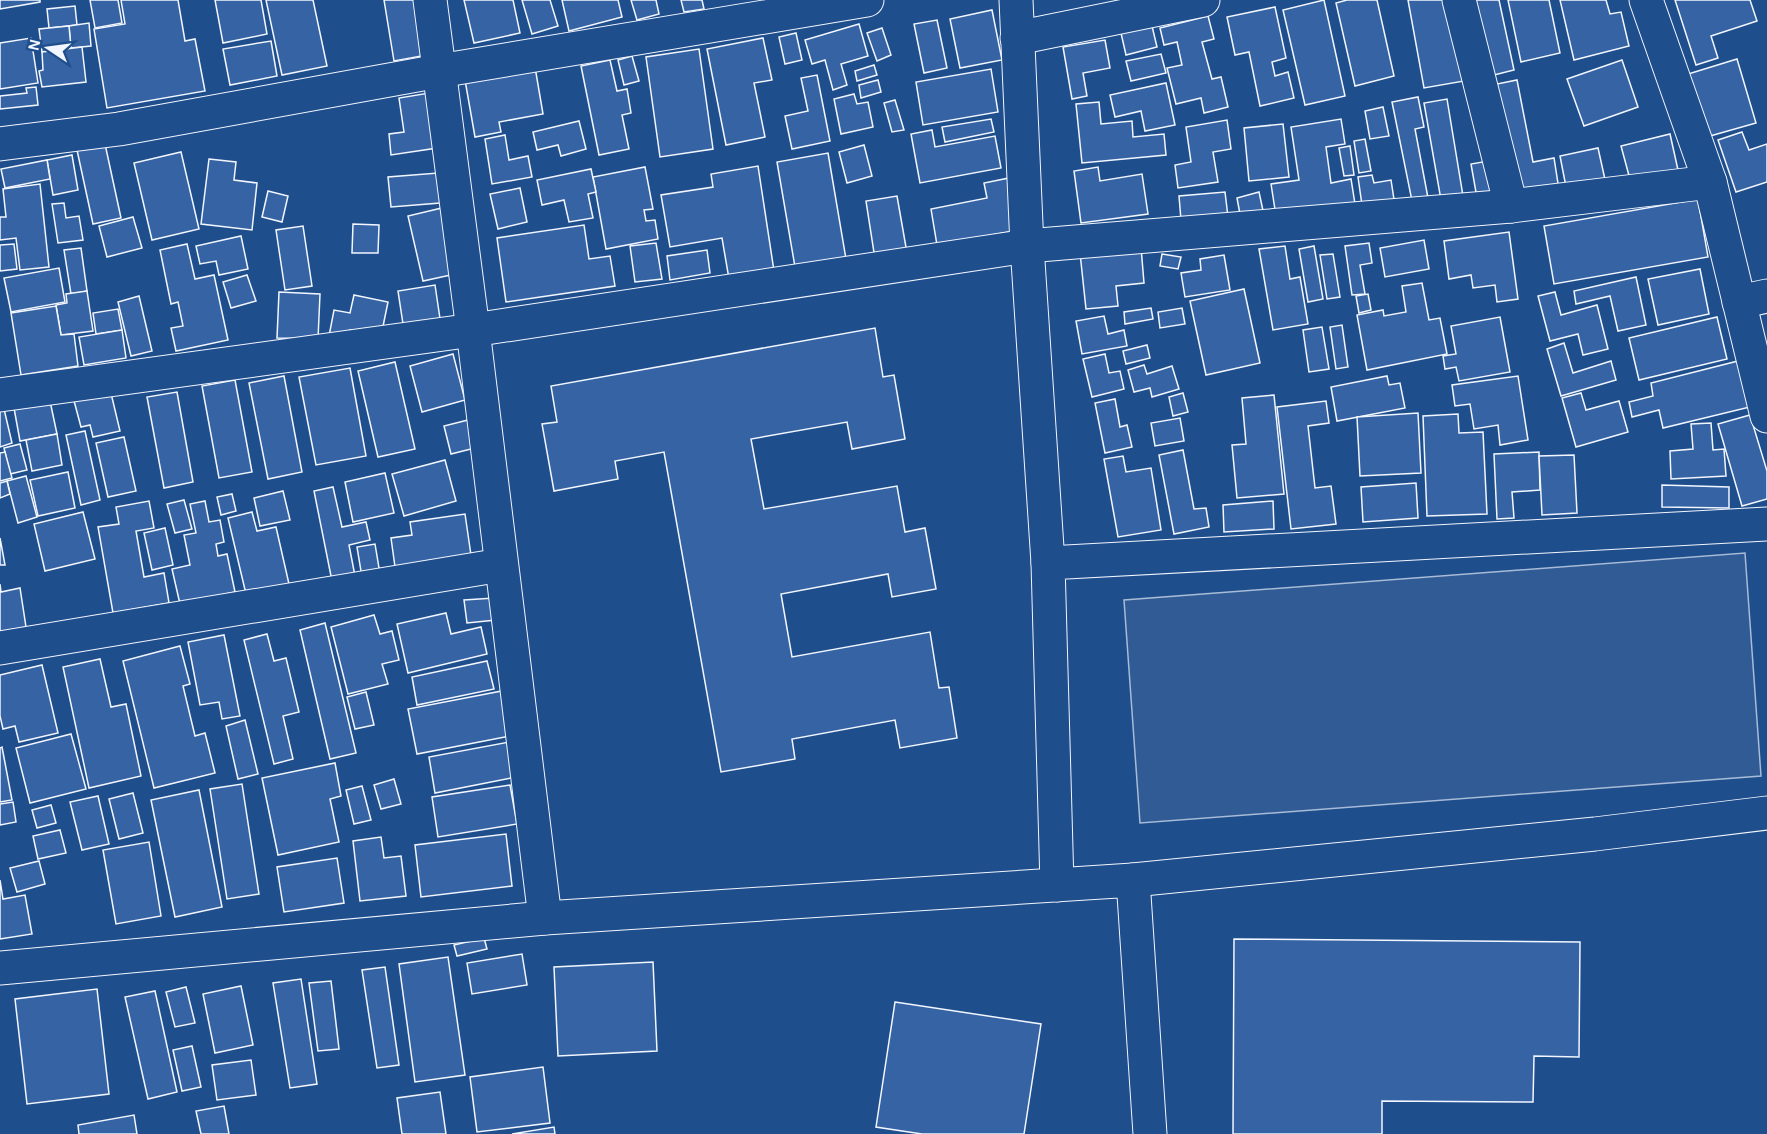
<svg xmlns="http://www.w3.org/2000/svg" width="1767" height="1134" viewBox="0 0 1767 1134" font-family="'Alegreya Sans',sans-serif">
<rect width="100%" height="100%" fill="#1f4e8c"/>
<path fill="#305b95" stroke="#a8bbd7" stroke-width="1.5" d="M1745 553 1761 776 1140 823 1124 600Z"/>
<g fill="#3563a3" stroke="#f2f6ff" stroke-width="1.5">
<path d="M0 0H40V2L0 9Z"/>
<path d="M90 0H118L122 23 95 28Z"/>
<path d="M121 0H178L185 41 195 39 205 91 107 108 94 29 125 24Z"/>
<path d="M215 0H261L267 34 223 43Z"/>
<path d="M266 0H313L327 66 282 75Z"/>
<path d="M384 0H418L427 55 394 61Z"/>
<path d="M464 0H513L520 33 474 43Z"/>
<path d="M522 0H550L558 26 532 34Z"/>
<path d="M562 0H618L622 17 569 31Z"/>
<path d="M631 0H656L659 14 637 20Z"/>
<path d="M681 0H702L704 9 684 12Z"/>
<path d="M1324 0 1345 96 1305 105 1283 10Z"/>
<path d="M1347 0H1377L1394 76 1355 86 1336 3Z"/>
<path d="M1408 0H1456L1470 80 1424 88Z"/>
<path d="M1462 0H1499L1514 70 1478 79Z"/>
<path d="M1508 0H1549L1560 53 1521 62Z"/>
<path d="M1560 0H1606L1610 14 1621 12 1629 46 1574 60Z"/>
<path d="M1675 0H1750L1757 21 1711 36 1718 58 1696 65Z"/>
<path d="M75 6 77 25 49 28 47 9Z"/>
<path d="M1275 7 1286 58 1272 62 1275 76 1288 72 1294 98 1260 106 1249 52 1235 55 1227 17Z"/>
<path d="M992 10 1002 60 960 68 950 19Z"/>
<path d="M1208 16 1214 39 1202 42 1212 79 1221 77 1228 107 1204 113 1201 98 1176 104 1167 68 1182 65 1177 42 1164 45 1160 28Z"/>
<path d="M937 20 947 68 924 73 914 24Z"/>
<path d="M89 23 91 46 71 48 69 26Z"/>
<path d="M859 24 868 56 841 64 847 85 833 90 825 60 812 64 805 40Z"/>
<path d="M69 26 71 48 42 52 39 29Z"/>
<path d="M1152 26 1157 47 1126 55 1121 33Z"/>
<path d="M882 28 891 55 877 61 867 33Z"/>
<path d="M796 33 802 60 785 64 779 37Z"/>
<path d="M31 38 38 83 0 89V43Z"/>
<path d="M763 38 772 80 754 83 765 137 726 145 707 49Z"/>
<path d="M1105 40 1110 68 1083 73 1087 96 1072 99 1063 47Z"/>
<path d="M271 41 277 76 230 85 223 49Z"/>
<path d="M82 47 86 82 42 87 39 71 43 70 42 52Z"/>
<path d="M699 49 713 149 660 157 646 57Z"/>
<path d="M1161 54 1166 73 1131 81 1126 61Z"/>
<path d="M632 56 639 81 624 85 618 60Z"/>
<path d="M1737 59 1756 123 1703 138 1685 75Z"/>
<path d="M610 60 617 91 627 89 631 113 622 115 629 149 599 155 581 66Z"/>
<path d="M1622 60 1638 107 1584 126 1567 79Z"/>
<path d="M874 65 877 75 857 81 855 71Z"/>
<path d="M535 67 543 114 499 122 501 132 475 137 465 80Z"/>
<path d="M991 69 998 112 923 125 916 82Z"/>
<path d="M817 75 830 141 792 149 785 116 808 111 801 78Z"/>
<path d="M878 80 881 92 861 98 859 85Z"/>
<path d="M1517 80 1533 162 1554 158 1559 190 1513 199 1492 85Z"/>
<path d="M1166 83 1175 125 1145 131 1141 111 1115 117 1110 95Z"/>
<path d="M36 87 38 105 0 109V96L27 93 26 88Z"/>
<path d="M429 93 437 148 391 155 389 134 404 132 399 98Z"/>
<path d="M854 94 857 104 868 102 873 127 841 134 834 99Z"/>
<path d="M1418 97 1424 127 1415 129 1428 198 1412 201 1392 102Z"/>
<path d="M1447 99 1463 196 1441 200 1424 103Z"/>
<path d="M895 100 904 130 892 132 884 103Z"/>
<path d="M1099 102 1101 124 1132 121 1133 137 1164 134 1166 155 1082 163 1076 104Z"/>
<path d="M1383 107 1389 136 1370 139 1365 111Z"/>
<path d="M991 119 994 132 945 142 942 127Z"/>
<path d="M1341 119 1345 144 1326 147 1331 183 1351 179 1355 204 1276 216 1271 184 1299 180 1291 127Z"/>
<path d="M1227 120 1231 149 1213 152 1218 182 1178 188 1175 165 1191 162 1186 127Z"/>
<path d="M579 121 586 149 561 156 558 145 537 150 533 132Z"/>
<path d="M1283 124 1289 177 1249 181 1244 128Z"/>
<path d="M932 130 935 147 995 136 1001 168 920 183 911 134Z"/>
<path d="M1742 132 1749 150 1767 144V182L1736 192 1718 140Z"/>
<path d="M1670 134 1678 170 1631 183 1621 146Z"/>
<path d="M505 135 509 160 528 156 532 177 492 184 485 139Z"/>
<path d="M1365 139 1371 171 1359 173 1354 141Z"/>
<path d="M105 144 121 218 93 224 77 150Z"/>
<path d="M864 145 872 176 847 183 839 152Z"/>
<path d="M1350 146 1354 175 1344 176 1339 148Z"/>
<path d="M1598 148 1606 184 1567 192 1560 156Z"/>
<path d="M181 152 199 229 152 240 134 163Z"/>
<path d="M828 153 846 259 795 267 777 162Z"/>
<path d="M72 155 78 190 53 195 47 160Z"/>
<path d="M209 159 236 162 234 180 257 183 252 230 201 224Z"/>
<path d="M1499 159 1505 193 1477 198 1471 164Z"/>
<path d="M47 160 50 179 5 188 1 169Z"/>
<path d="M758 166 774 271 729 279 722 238 670 247 661 195 713 187 711 174Z"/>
<path d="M645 167 653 209 644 210 646 221 655 220 658 239 606 249 593 177Z"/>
<path d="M1098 167 1100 181 1142 174 1148 214 1081 223 1074 171Z"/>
<path d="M591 169 596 192 588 194 593 218 569 222 564 200 542 205 537 180Z"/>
<path d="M438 173 440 203 391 207 388 177Z"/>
<path d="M1372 175 1374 183 1391 180 1395 206 1363 212 1358 177Z"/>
<path d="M1009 178 1019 230 937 245 931 209 987 198 984 183Z"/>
<path d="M40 184 49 267 20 270 16 238 0 240V217H6L3 189Z"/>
<path d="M520 188 527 222 498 229 490 194Z"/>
<path d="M268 191 288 196 282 222 262 217Z"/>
<path d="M1225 192 1228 217 1181 220 1179 196Z"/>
<path d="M1259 192 1265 220 1242 225 1237 198Z"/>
<path d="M897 196 907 253 875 259 866 201Z"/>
<path d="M1698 199 1708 257 1554 284 1544 226Z"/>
<path d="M64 203 66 218 79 216 83 240 58 243 52 204Z"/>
<path d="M446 207 460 273 423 281 408 216Z"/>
<path d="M133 217 142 248 107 257 99 226Z"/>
<path d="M353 224 379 225 378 253H352Z"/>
<path d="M584 225 589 259 610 256 615 286 506 302 497 238Z"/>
<path d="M303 226 312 286 285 290 276 230Z"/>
<path d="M1509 232 1518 299 1497 302 1495 285 1473 288 1471 275 1449 279 1444 241Z"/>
<path d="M241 236 248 269 219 275 216 261 200 264 196 246Z"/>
<path d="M1424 240 1429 269 1385 277 1380 248Z"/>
<path d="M656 243 662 279 635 282 630 246Z"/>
<path d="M1369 243 1372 263 1360 265 1365 294 1352 295 1345 246Z"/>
<path d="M14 244 17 269 0 271V245Z"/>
<path d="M187 244 195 279 214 275 228 340 176 351 171 328 183 326 178 302 171 304 160 250Z"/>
<path d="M1285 246 1290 279 1300 277 1308 324 1273 330 1259 249Z"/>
<path d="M1314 246 1323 299 1308 302 1299 249Z"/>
<path d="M1141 247 1144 283 1116 286 1118 306 1086 309 1080 253Z"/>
<path d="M81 248 87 291 71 294 64 250Z"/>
<path d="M707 250 710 273 670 280 667 256Z"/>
<path d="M1162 254 1181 257 1178 269 1160 266Z"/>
<path d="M1333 254 1340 297 1327 299 1320 255Z"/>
<path d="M1224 255 1230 290 1185 297 1181 273 1201 270 1200 259Z"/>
<path d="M59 268 65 302 11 312 4 278Z"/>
<path d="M1700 269 1709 314 1658 325 1648 279Z"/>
<path d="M247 275 256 301 231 308 223 282Z"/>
<path d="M1636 277 1646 325 1618 331 1610 296 1576 304 1574 291Z"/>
<path d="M1422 283 1429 320 1440 318 1447 354 1367 370 1357 315 1383 310 1384 316 1406 312 1402 286Z"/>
<path d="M435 285 442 332 405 337 398 291Z"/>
<path d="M1244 289 1260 363 1206 375 1190 301Z"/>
<path d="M87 291 93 331 61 335 56 305 67 303 66 294Z"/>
<path d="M279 292 320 294 318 339 277 338Z"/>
<path d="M1555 292 1561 315 1597 305 1608 349 1583 355 1578 334 1550 341 1538 296Z"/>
<path d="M1368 294 1371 310 1359 313 1356 296Z"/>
<path d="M354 295 388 302 381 336 350 330 349 340 329 336 334 310 350 313Z"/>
<path d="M139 296 152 351 131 356 118 302Z"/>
<path d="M56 306 61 335 74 334 78 366 21 375 11 313Z"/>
<path d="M1151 308 1153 319 1125 324 1124 312Z"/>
<path d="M1182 308 1185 324 1160 328 1158 312Z"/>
<path d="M118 309 122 330 96 334 93 313Z"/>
<path d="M1104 316 1108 334 1124 330 1127 346 1082 354 1076 321Z"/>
<path d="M1500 317 1510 372 1459 381 1456 367 1445 369 1443 356 1456 354 1451 326Z"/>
<path d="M1717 317 1727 359 1639 380 1629 338Z"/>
<path d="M1342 325 1348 367 1336 369 1330 327Z"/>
<path d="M1322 327 1329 369 1309 372 1303 330Z"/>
<path d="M875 328 883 377 894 375 905 439 852 449 847 422 751 439 764 509 897 486 905 532 925 528 936 589 892 597 888 574 781 594 792 657 930 632 939 688 949 687 957 738 900 748 895 720 792 739 795 759 721 772 664 452 615 461 618 479 554 491 542 424 557 422 551 386Z"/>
<path d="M122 330 126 358 84 365 79 337Z"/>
<path d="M1564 343 1573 373 1611 361 1616 380 1561 396 1547 349Z"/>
<path d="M1147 345 1150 358 1126 364 1123 351Z"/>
<path d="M453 354 465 400 422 412 410 366Z"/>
<path d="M1105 354 1109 373 1120 371 1124 389 1092 397 1083 359Z"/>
<path d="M1742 360 1754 406 1663 428 1659 410 1632 417 1629 402 1653 396 1651 383Z"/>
<path d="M395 362 415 449 378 457 358 371Z"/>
<path d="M1144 365 1147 374 1172 366 1179 389 1152 397 1150 388 1134 392 1128 370Z"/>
<path d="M350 368 366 456 316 465 299 377Z"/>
<path d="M284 376 302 472 268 479 249 383Z"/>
<path d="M1387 376 1389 385 1400 383 1405 408 1337 421 1331 387Z"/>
<path d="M1518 376 1528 440 1500 445 1498 425 1474 429 1470 404 1455 406 1452 385Z"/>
<path d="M235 380 252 472 219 478 202 386Z"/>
<path d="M110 389 120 431 93 437 90 425 81 427 73 397Z"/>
<path d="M177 392 193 482 164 488 147 397Z"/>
<path d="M1183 393 1188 412 1173 416 1169 397Z"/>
<path d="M1581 393 1586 410 1619 401 1628 432 1576 447 1562 398Z"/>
<path d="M1274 395 1284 494 1237 498 1232 445 1246 444 1242 398Z"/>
<path d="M1115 399 1120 427 1127 425 1132 447 1105 453 1095 403Z"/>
<path d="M50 401 57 434 20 441 14 408Z"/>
<path d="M1326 401 1329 423 1308 426 1315 488 1331 486 1336 524 1291 529 1277 407Z"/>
<path d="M4 409 12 443 0 447V410Z"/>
<path d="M1418 413 1421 473 1360 476 1357 417Z"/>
<path d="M1458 414 1459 433 1483 432 1487 514 1427 516 1423 416Z"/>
<path d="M1750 415 1767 471V499L1742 506 1718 424Z"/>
<path d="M1180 418 1184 441 1155 446 1151 423Z"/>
<path d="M468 420 475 448 451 454 444 426Z"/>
<path d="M1711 423 1713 450 1724 449 1726 476 1671 479 1670 451 1693 449 1691 424Z"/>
<path d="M85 431 100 500 81 505 66 435Z"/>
<path d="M57 434 62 465 32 471 26 440Z"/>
<path d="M124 437 136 491 108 497 96 443Z"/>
<path d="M20 444 27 470 10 474 4 448Z"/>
<path d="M1183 450 1194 509 1206 508 1209 527 1174 534 1159 455Z"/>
<path d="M5 452 12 478 0 481V453Z"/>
<path d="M1539 452 1540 490 1512 492 1514 518 1497 519 1494 454Z"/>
<path d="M1574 455 1577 513 1542 515 1539 456Z"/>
<path d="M1123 456 1126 472 1151 468 1161 530 1118 537 1104 459Z"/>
<path d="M445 460 456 501 404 516 392 474Z"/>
<path d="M68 472 75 508 38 516 30 480Z"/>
<path d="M385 473 394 513 353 522 345 482Z"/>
<path d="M26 476 37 517 18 523 7 481Z"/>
<path d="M7 481 10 494 0 498V483Z"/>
<path d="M1416 483 1418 518 1363 522 1361 487Z"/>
<path d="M1662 485 1729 487V508L1662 507Z"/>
<path d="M333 487 342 527 366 522 370 540 349 545 355 576 332 581 314 491Z"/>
<path d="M283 491 290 520 260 526 254 498Z"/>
<path d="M232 494 236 511 221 515 217 497Z"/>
<path d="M184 500 192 529 175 533 167 504Z"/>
<path d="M149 501 154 528 136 531 144 577 164 573 169 603 113 613 98 527 119 524 116 507Z"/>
<path d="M205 501 209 522 220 520 224 542 216 544 218 556 227 554 235 592 180 604 172 569 190 565 184 535 196 533 190 504Z"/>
<path d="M1273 501 1274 529 1224 532 1223 505Z"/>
<path d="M83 512 95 559 45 571 34 524Z"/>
<path d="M252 512 257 531 276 527 289 584 246 594 228 518Z"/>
<path d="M465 514 472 562 396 574 391 538 412 535 410 522Z"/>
<path d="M165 528 173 565 152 570 144 533Z"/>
<path d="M0 538 5 565H0Z"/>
<path d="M375 544 380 574 362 577 357 547Z"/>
<path d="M0 584 1 592 20 588 26 627 0 632Z"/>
<path d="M494 598 496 620 467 623 464 600Z"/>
<path d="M446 613 451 634 481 627 487 654 408 673 397 624Z"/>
<path d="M374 615 380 634 392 631 399 660 382 664 388 684 348 694 331 627Z"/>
<path d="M325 623 356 753 330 759 300 630Z"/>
<path d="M267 634 274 661 286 658 299 712 283 716 293 759 274 764 244 640Z"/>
<path d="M224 635 240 716 222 719 219 702 200 705 188 642Z"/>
<path d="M180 646 190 684 183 686 195 736 205 733 215 773 154 788 123 661Z"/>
<path d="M100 659 111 707 126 704 141 776 89 788 63 667Z"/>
<path d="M487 661 494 689 417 705 412 677Z"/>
<path d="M42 665 58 733 19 742 15 726 3 729 0 716V675Z"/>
<path d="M507 690 515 735 417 754 408 709Z"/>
<path d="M366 692 374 725 355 729 347 697Z"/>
<path d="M245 720 258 774 238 779 226 726Z"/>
<path d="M71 734 86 789 30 803 16 748Z"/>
<path d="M509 742 516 777 435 793 429 757Z"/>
<path d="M2 747 12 800 0 802V748Z"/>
<path d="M335 763 341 796 330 799 339 842 278 855 262 778Z"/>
<path d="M394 779 401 804 381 809 374 785Z"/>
<path d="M242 784 259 894 227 899 210 789Z"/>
<path d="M510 785 517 824 438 837 432 797Z"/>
<path d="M362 786 371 820 354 824 346 790Z"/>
<path d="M199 790 222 907 175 917 151 800Z"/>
<path d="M133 793 143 833 119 839 109 799Z"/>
<path d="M98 796 109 844 82 850 70 802Z"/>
<path d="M13 802 16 822 0 825V804Z"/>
<path d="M51 805 56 823 37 828 32 810Z"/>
<path d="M60 830 66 853 38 859 33 836Z"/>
<path d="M506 834 512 886 421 897 415 845Z"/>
<path d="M381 837 384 858 401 856 406 896 360 901 353 841Z"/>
<path d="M149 842 161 916 116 924 103 850Z"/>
<path d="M337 858 344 903 284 912 277 867Z"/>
<path d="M39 861 45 884 17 892 10 868Z"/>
<path d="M0 880 3 899 25 895 32 934 0 939Z"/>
<path d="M484 938 487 949 457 956 454 945Z"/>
<path d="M1234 939 1580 942 1579 1057 1534 1056 1533 1102 1382 1101V1134H1233Z"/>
<path d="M522 954 527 985 472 994 467 963Z"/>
<path d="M448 957 465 1075 415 1082 399 964Z"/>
<path d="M653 962 657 1051 558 1056 554 967Z"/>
<path d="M385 967 399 1065 377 1068 362 970Z"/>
<path d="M301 979 317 1084 290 1088 273 983Z"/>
<path d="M331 981 339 1049 318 1051 309 983Z"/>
<path d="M241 986 253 1045 215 1053 203 994Z"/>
<path d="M186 987 195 1023 175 1027 166 992Z"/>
<path d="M97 989 109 1094 27 1104 15 999Z"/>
<path d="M155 991 177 1092 148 1099 125 997Z"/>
<path d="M895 1002 1041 1024 1024 1134H922L876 1127Z"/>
<path d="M192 1046 201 1087 182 1091 173 1050Z"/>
<path d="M251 1060 256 1095 217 1100 212 1065Z"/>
<path d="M543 1067 550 1123 477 1132 470 1077Z"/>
<path d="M440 1092 446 1134H402L397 1098Z"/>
<path d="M224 1106 229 1134H201L196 1111Z"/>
<path d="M134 1115 137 1134H79L78 1125Z"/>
<path d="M554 1127 555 1134H512Z"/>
</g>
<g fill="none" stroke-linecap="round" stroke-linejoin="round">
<defs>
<g id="street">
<path d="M430 0 473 330 545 918"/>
<path d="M1016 0 1027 246 1048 563"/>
<path d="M1459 0 1511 206"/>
<path d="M1646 0 1710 182 1767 416"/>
<path d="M1017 38 1203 0"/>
<path d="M0 144 119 129 439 71 867 0"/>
<path d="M1739 302 1767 296"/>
<path d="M0 395 473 330 1027 246 1511 206 1710 182"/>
<path d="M0 648 501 565"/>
<path d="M1133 880 1595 834 1767 813"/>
<path d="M1057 885 1048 563 1767 524"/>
<path d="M0 968 545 918 1133 880 1150 1134"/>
</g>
</defs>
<use href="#street" stroke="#f2f6ff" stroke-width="35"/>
<use href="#street" stroke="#1f4e8c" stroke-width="33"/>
</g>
<g transform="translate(48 48) rotate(283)" stroke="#1f4e8c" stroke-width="4.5" paint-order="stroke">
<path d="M0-4.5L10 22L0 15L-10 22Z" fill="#f2f6ff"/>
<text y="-9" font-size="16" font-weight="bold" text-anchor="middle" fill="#f2f6ff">N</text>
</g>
</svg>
